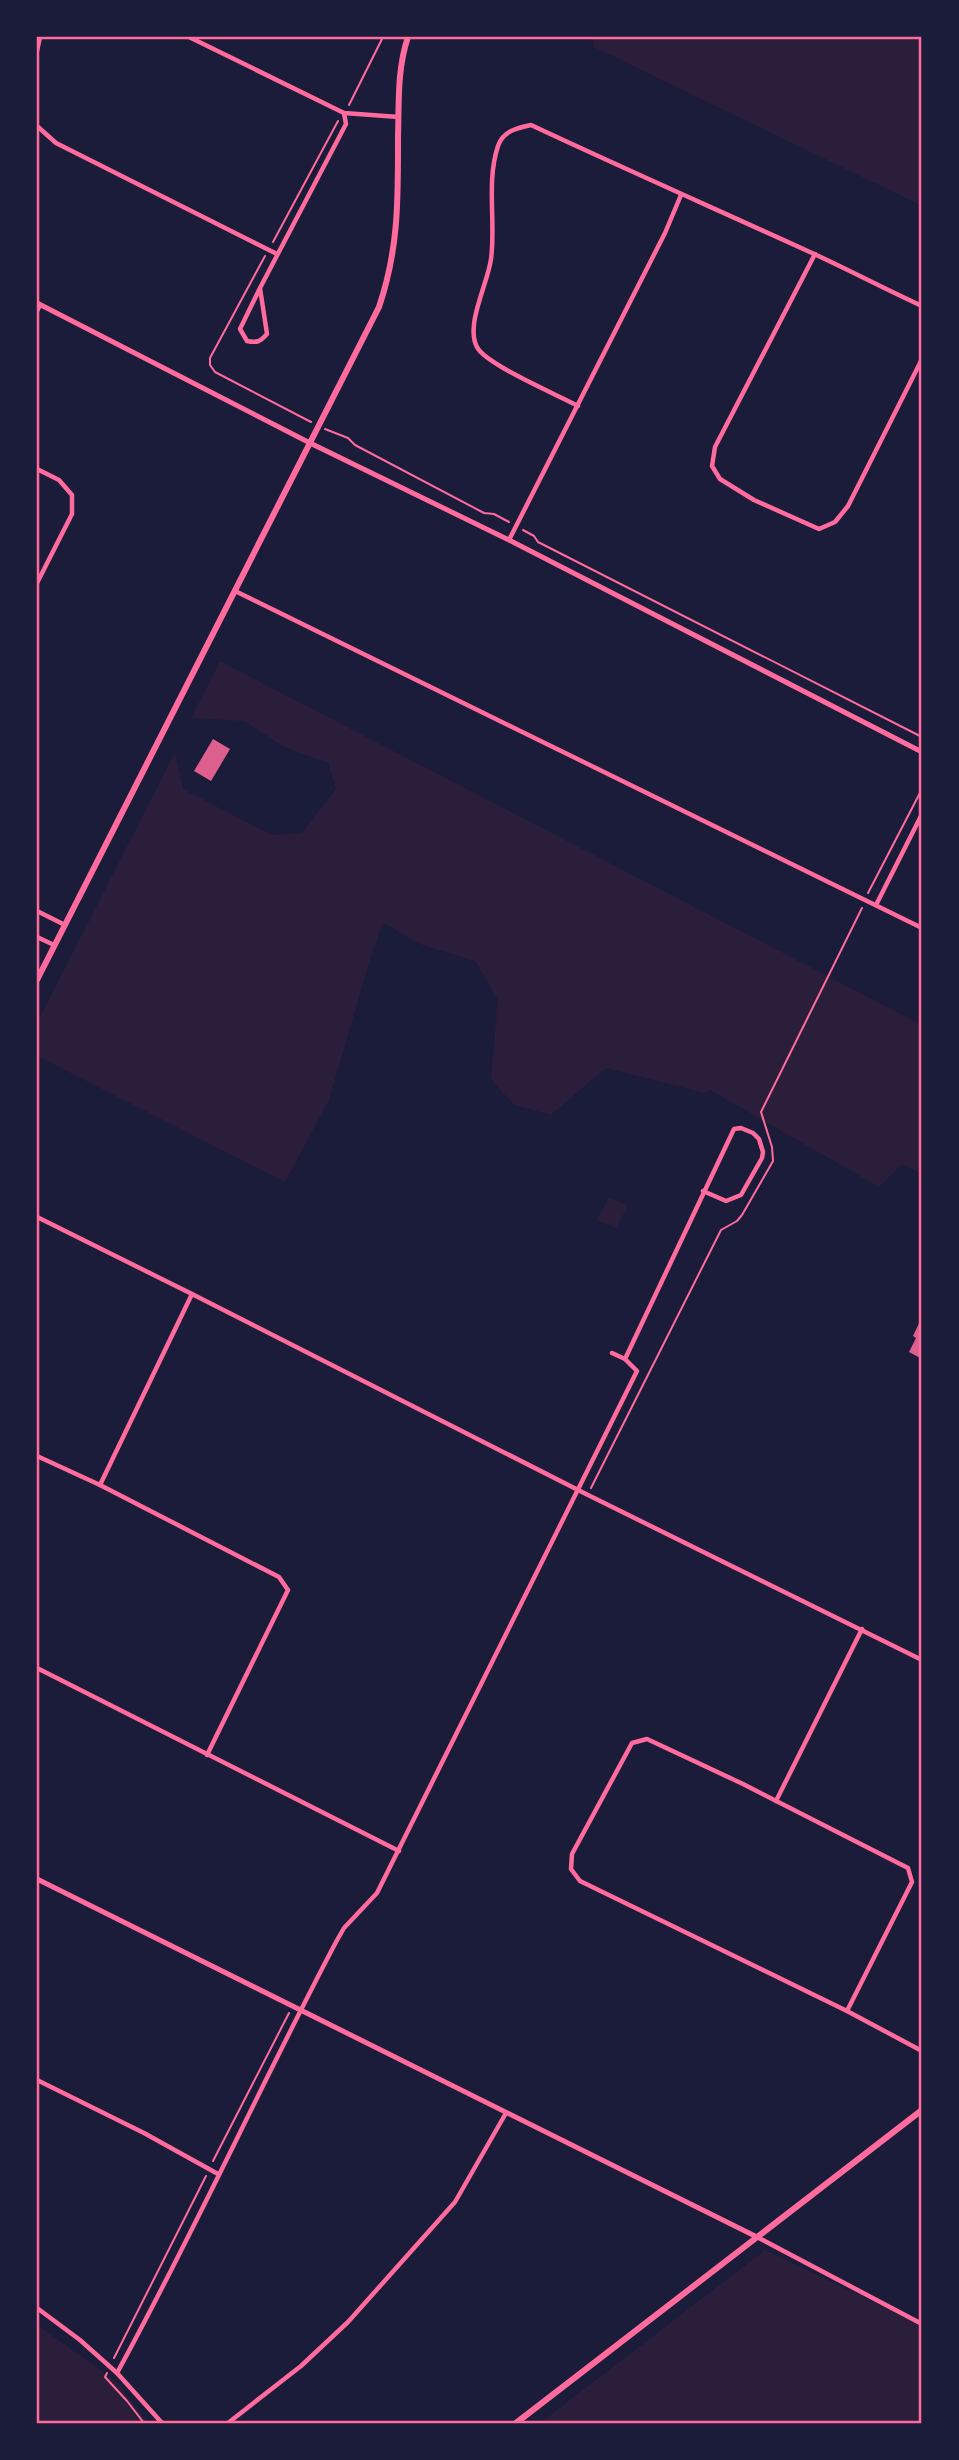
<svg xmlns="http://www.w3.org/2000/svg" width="959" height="2460" viewBox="0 0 959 2460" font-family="Rubik,sans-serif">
<rect width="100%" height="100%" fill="#1b1b3a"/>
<g fill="#2a1e3b">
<path d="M593 37H922V206L594 47Z"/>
<path d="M220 661 922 1025V1174L902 1164 879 1187 710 1090 704 1093 606 1068 551 1115 514 1105 491 1079 498 1000 475 961 419 944 383 922 369 963 329 1100 285 1182 37 1056V1023L175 752 183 789 272 835 302 833 336 789 328 763 284 747 244 721 191 718Z"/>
<path d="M609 1197 628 1206 616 1228 597 1220Z"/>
<path d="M765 2250 922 2325V2423H540Z"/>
<path d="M37 2325 116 2381 148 2423H37Z"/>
</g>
<g fill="#dd5f8e">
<path d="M213 739 230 749 211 781 194 771Z"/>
<path d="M922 1317V1359L909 1352 916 1338 913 1336Z"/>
</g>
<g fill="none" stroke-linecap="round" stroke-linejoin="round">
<g stroke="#ff6b9d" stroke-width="2">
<path d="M349 105 383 37"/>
<path d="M273 242 338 121"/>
<path d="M265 256 210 358V365L215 372 311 422"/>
<path d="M325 429 348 438 355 445 484 513 494 514 509 522"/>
<path d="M523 530 534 536 538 542 922 737"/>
<path d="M868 893 922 789"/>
<path d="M591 1488 721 1230 737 1221 742 1215 773 1161 772 1147 761 1112 862 908"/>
<path d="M213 2161 289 2013"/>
<path d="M114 2358 206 2176"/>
<path d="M107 2373 105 2377 127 2401 144 2423"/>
</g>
<g stroke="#ff6b9d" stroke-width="4.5">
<path d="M189 37 344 113 399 117"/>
<path d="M37 51 40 37"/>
<path d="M37 126 56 143 277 254"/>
<path d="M815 254 715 447 712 466 720 479 754 500 819 529 835 522 848 506 922 359"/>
<path d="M260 288 240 329 247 341C257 343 260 342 267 334L260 288 346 124 344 113"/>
<path d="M37 311 40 305"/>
<path d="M578 406C558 395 485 364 477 347 465 325 488 283 491 259 496 222 486 182 498 146 503 131 517 128 531 125 625 169 718 210 812 253 849 270 885 289 922 306"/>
<path d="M37 469 59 480 72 495V514L37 583"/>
<path d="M509 540 665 233 681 195"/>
<path d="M235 591 922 928"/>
<path d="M876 905 922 814"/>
<path d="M37 911 65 925"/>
<path d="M37 937 54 945"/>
<path d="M37 1217 192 1294 588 1495 922 1660"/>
<path d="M625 1359 734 1129 741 1128 753 1133 759 1139 763 1152 762 1158 741 1195 726 1201 703 1191"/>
<path d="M37 1456 100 1485 279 1577 288 1590 207 1755"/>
<path d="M100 1485 192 1294"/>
<path d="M37 1668 399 1851"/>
<path d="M776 1801 862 1629"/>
<path d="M847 2011 912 1882 908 1868 743 1784 647 1739 632 1743 572 1854 571 1869 580 1881 847 2011 922 2051"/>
<path d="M37 2080 144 2133 218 2174"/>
<path d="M757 2237 922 2324"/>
<path d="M37 2308 80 2340 117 2373 162 2423"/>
<path d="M117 2373C195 2231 261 2084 336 1942L344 1928 377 1893 637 1371 625 1359 612 1353"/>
<path d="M228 2423 301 2366 348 2322 455 2202 506 2113"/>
</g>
<g stroke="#ff6b9d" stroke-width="5">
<path d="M37 303 310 443 509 540 922 752"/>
<path d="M37 1879 757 2237"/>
</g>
<g stroke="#ff6b9d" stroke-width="6">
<path d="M37 980 379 307C399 248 398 198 398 138 399 104 397 69 408 37"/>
<path d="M516 2423 922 2110"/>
</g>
</g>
<rect width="959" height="2460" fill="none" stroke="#1b1b3a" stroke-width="77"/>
<rect x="38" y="38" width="882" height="2384" fill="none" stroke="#ff6b9d" stroke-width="2.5"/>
</svg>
